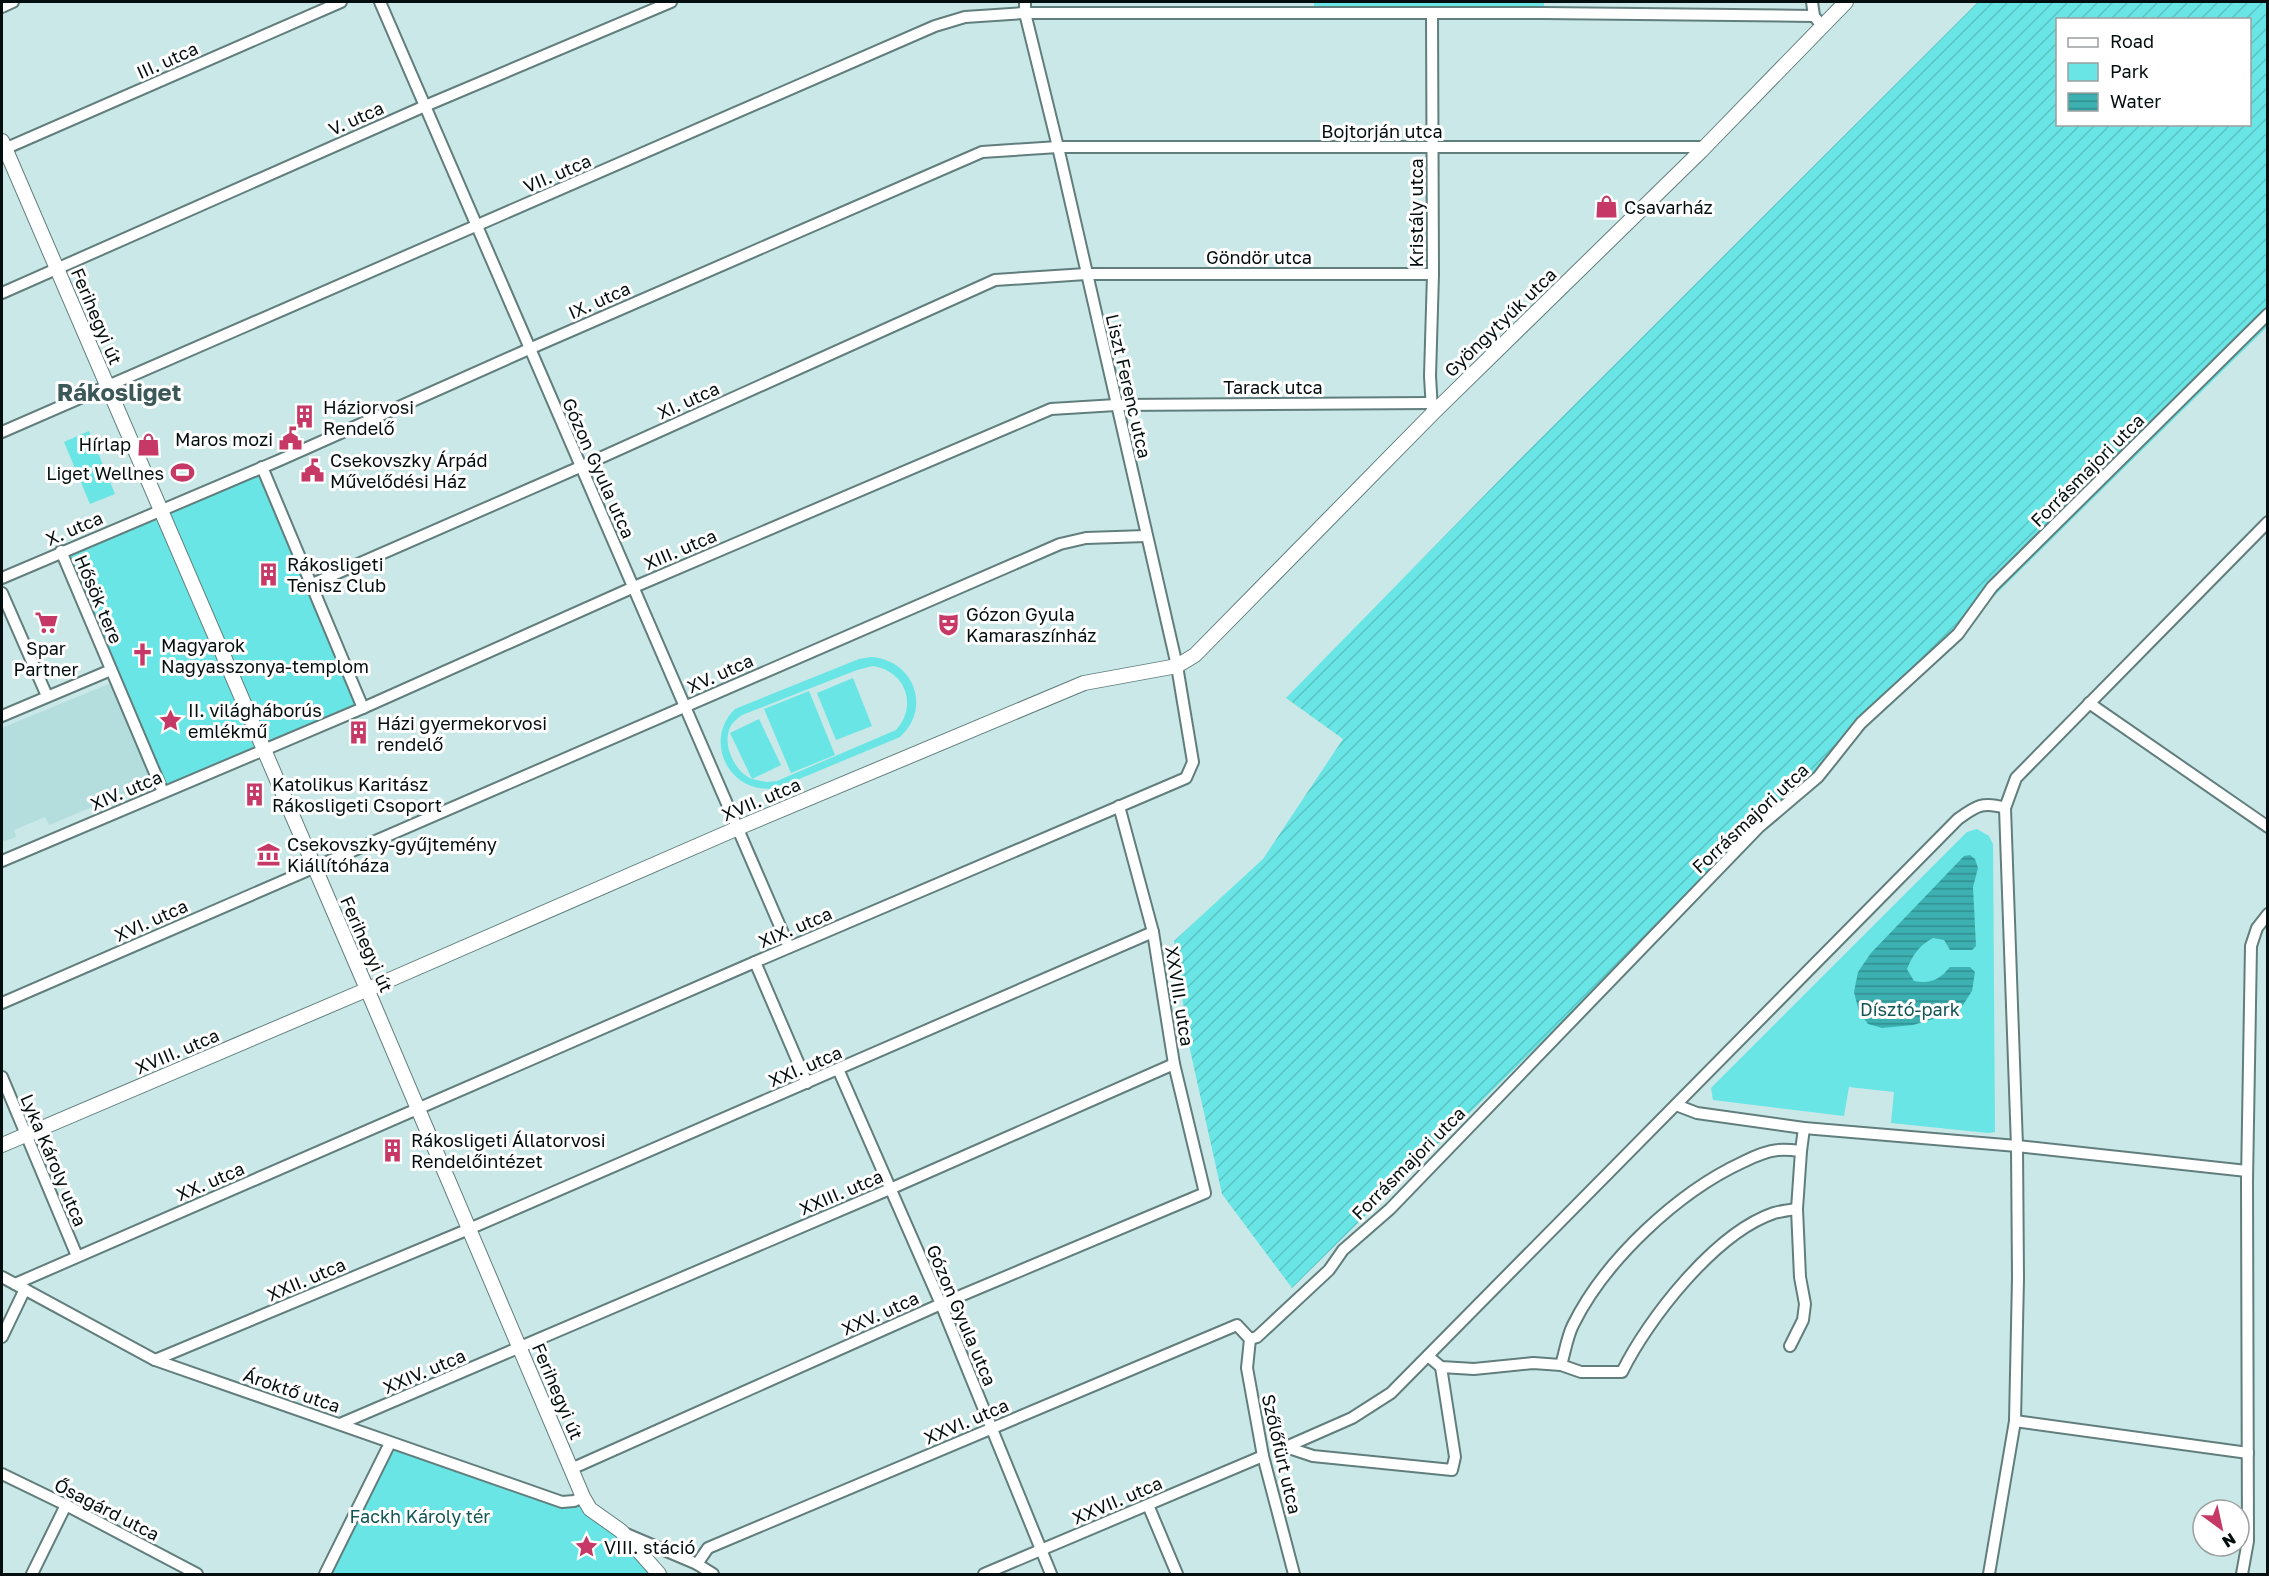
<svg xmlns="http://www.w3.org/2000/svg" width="2269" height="1576" viewBox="0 0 2269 1576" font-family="'Golos Text',sans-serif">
<defs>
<pattern id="garden-furrows" width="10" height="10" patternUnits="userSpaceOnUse" patternTransform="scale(1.5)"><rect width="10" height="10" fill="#69e5e5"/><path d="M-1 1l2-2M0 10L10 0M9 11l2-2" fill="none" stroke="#59c3c3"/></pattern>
<pattern id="water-rules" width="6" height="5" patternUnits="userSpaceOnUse" patternTransform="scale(1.5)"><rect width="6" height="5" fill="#3db1b2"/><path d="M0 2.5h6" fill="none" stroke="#318e8f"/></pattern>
</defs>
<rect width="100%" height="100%" fill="#c9e8e7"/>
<path fill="#b4dddd" d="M111 683 152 782 49 825 45 817 14 830 16 837 2 842V728Z"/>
<g fill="#69e5e5" fill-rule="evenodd">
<rect x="1314" y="2" width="230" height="11"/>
<path d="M89 431 115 494 90 504 64 442Z"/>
<path d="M262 467 363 708 163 792 61 551Z"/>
<path d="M871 657C914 660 932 708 900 737L780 787C732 799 701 742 735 709L859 659ZM873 666C906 671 918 706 896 730L777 781 767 782 752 779 781 765 759 719 730 733 752 779C736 773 723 747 729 730 731 723 737 719 742 715L857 670Z"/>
<path d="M853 678 872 726 836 740 817 693Z"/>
<path d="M809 691 835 755 791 773 764 709Z"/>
<path d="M1977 829 1989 836 1993 844 1995 1132 1988 1133 1891 1123 1894 1092 1849 1087 1844 1116 1713 1100 1711 1088 1967 832Z"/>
<path d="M390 1443 562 1502 583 1497 659 1574H325Z"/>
</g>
<path fill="url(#garden-furrows)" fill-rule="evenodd" d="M1978 2H2267V327L1292 1288 1222 1194 1189 1045 1174 941 1263 859 1343 739 1286 698 1517 462ZM2058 20H2250V124H2058Z"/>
<path fill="url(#water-rules)" d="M1970 855 1975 859 1978 868 1973 887 1976 946 1972 950H1950L1944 940 1933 938C1919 946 1913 954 1907 969L1914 981C1931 984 1939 980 1950 967H1970L1975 972 1972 991 1963 1005 1947 1015 1913 1025 1882 1028 1868 1024 1859 1012 1854 992 1858 972 1871 953 1964 856Z"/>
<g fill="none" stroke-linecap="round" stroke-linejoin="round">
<defs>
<g id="minor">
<path d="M380 2 789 947"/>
<path d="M1812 2 1814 16 1818 21"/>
<path d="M2 7 13 2"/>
<path d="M1432 13 1433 274 1430 376 1432 410"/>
<path d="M2 150 341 2"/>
<path d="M2 293 425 106 671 2"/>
<path d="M2 432 935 26 965 17 1025 13H1544L1814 16"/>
<path d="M262 467 363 708"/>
<path d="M61 551 163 792"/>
<path d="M2 578 280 460 529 349 982 152 1058 147H1705"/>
<path d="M310 585 580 467 995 280 1086 274H1433"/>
<path d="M2 593 47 696"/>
<path d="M2089 703 2268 827"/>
<path d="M2 716 111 670"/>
<path d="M2 861 363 708 634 587 1051 409 1116 405 1431 403"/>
<path d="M755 962 807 1083"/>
<path d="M2 1003 1060 544 1086 538 1146 536"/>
<path d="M838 1069 941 1304 1051 1574"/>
<path d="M2 1077 77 1256"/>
<path d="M1676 1105 1697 1113 1804 1128 2017 1146 2247 1171"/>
<path d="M2 1277 155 1360 562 1502 574 1501 583 1497"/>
<path d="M15 1284 755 962 1186 778 1193 762 1177 666 1058 147 1025 13V2"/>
<path d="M2 1337 25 1289"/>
<path d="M1250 1339 1257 1337 1329 1270 1343 1250 1390 1209 1759 827 1818 777 1861 723 1958 634 1992 587 2268 314"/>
<path d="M1250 1339 1247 1368 1263 1456 1294 1574"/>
<path d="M1790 1346 1803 1320 1805 1304 1800 1277 1797 1209 1801 1151 1804 1128"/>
<path d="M1428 1356 1441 1367 1474 1369 1533 1363 1561 1365 1581 1372H1622C1648 1319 1715 1233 1774 1213 1781 1211 1789 1210 1797 1209"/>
<path d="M155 1360 469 1229 1153 932"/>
<path d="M1561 1365C1565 1352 1567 1337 1573 1325 1605 1260 1678 1192 1743 1162 1753 1157 1766 1151 1778 1150 1785 1149 1793 1150 1801 1151"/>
<path d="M2015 1421 2248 1453"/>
<path d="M340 1424 890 1189 1174 1064"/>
<path d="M1286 1447 1352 1418 1391 1393 1958 819C1976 806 1983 801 2005 808"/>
<path d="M1286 1447 1313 1456 1452 1470 1455 1457 1441 1367"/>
<path d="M571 1469 941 1304 1205 1193 1174 1064 1153 932 1119 806"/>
<path d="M2 1474 66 1505 197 1574"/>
<path d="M1148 1505 1177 1574"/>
<path d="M624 1533 697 1564 713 1574"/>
<path d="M697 1564 708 1548 1237 1325 1250 1339"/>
<path d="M32 1574 66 1505"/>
<path d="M325 1574 390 1443"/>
<path d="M984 1574 1263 1456"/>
<path d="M1989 1574 2015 1421 2018 1278 2017 1146 2005 808 2016 778 2268 522"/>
<path d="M2242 1574 2248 1541 2247 1181 2251 946 2257 928 2268 914"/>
</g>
<g id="tertiary">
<path d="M2 141 367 989 583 1497 590 1509 621 1531 659 1574"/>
<path d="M2 1145 380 984 738 828 1084 683 1177 666 1195 655 1433 413 1701 151 1846 2"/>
</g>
</defs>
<use href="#minor" stroke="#617e7d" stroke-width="14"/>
<use href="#tertiary" stroke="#617e7d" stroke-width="16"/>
<use href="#minor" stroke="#fff" stroke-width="10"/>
<use href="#tertiary" stroke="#fff" stroke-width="14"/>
</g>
<defs>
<symbol id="shop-bare" viewBox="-9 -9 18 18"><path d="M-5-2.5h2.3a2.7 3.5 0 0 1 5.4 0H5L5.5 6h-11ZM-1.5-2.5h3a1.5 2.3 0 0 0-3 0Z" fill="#c63966" stroke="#fff" stroke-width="2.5" paint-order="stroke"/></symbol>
<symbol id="building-bare" viewBox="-9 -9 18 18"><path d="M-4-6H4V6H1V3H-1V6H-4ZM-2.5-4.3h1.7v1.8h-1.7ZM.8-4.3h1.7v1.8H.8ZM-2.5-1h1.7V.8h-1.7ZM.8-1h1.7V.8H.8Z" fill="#c63966" stroke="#fff" stroke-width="2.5" paint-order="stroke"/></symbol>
<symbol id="civic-bare" viewBox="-9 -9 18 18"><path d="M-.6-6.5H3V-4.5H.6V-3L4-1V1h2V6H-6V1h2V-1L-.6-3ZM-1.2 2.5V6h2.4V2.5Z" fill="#c63966" stroke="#fff" stroke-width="2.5" paint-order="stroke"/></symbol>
<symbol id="stadium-bare" viewBox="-9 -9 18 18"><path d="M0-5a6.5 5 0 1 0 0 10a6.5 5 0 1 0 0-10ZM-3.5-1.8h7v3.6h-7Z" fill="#c63966" stroke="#fff" stroke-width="2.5" paint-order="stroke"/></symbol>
<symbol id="supermarket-bare" viewBox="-9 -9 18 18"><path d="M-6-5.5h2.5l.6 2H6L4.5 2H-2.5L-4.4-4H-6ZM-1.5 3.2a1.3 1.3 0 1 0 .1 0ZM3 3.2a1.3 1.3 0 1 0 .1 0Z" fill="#c63966" stroke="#fff" stroke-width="2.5" paint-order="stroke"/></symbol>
<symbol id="theatre-bare" viewBox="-9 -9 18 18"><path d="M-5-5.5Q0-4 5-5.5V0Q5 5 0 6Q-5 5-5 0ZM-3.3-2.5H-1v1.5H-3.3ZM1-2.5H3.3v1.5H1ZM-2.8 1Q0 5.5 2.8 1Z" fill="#c63966" stroke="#fff" stroke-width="2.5" paint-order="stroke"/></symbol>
<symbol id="church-bare" viewBox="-9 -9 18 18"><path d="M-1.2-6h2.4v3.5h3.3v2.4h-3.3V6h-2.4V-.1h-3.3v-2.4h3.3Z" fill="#c63966" stroke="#fff" stroke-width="2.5" paint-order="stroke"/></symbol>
<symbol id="sight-bare" viewBox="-9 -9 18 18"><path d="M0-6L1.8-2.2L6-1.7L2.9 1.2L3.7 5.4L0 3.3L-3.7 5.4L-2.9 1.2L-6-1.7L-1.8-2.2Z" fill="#c63966" stroke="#fff" stroke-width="2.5" paint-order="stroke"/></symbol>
<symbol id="museum-bare" viewBox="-9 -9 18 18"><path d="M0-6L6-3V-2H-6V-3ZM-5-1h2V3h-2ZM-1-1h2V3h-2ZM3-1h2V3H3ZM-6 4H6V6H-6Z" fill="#c63966" stroke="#fff" stroke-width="2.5" paint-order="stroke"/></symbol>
</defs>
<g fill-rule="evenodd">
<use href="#shop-bare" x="1590" y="190" width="33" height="33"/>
<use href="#building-bare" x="288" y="400" width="33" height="33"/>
<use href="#civic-bare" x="274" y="422" width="33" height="33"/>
<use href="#shop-bare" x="132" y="428" width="33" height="33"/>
<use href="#civic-bare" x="296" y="454" width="33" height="33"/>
<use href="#stadium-bare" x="166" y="456" width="33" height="33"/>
<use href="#building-bare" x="252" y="558" width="33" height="33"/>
<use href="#supermarket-bare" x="30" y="606" width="33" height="33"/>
<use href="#theatre-bare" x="932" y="608" width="33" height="33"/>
<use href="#church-bare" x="126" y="638" width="33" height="33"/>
<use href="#sight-bare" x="154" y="704" width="33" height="33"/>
<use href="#building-bare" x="342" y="716" width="33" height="33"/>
<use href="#building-bare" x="238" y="778" width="33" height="33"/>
<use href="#museum-bare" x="252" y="838" width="33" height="33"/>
<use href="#building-bare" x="376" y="1134" width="33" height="33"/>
<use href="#sight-bare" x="570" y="1530" width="33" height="33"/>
</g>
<g text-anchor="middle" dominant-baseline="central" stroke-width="6" stroke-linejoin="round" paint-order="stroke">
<g font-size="18" fill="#040e0e" stroke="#fff">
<text transform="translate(167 60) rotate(-24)">III. utca</text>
<text transform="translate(356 118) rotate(-24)">V. utca</text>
<text x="1382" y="131">Bojtorján utca</text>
<text transform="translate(557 173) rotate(-23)">VII. utca</text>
<text transform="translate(1416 213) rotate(-90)">Kristály utca</text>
<text x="1259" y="257">Göndör utca</text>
<text transform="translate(599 300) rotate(-24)">IX. utca</text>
<text transform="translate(97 316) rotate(67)">Ferihegyi út</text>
<text transform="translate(1500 322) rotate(-44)">Gyöngytyúk utca</text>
<text transform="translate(1129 386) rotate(77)">Liszt Ferenc utca</text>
<text x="1273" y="387">Tarack utca</text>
<text transform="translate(688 400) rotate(-24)">XI. utca</text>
<text transform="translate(599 468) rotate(66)">Gózon Gyula utca</text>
<text transform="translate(2087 470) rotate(-45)">Forrásmajori utca</text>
<text transform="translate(74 528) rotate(-23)">X. utca</text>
<text transform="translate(680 549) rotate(-23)">XIII. utca</text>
<text transform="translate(99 599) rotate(67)">Hősök tere</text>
<text transform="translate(720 673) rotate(-24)">XV. utca</text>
<text transform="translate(126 790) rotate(-23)">XIV. utca</text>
<text transform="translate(761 799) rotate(-23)">XVII. utca</text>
<text transform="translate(1750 818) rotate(-43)">Forrásmajori utca</text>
<text transform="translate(151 920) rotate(-24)">XVI. utca</text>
<text transform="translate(795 927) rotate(-23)">XIX. utca</text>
<text transform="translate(367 944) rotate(66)">Ferihegyi út</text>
<text transform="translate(1180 996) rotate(81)">XXVIII. utca</text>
<text transform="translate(177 1051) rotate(-23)">XVIII. utca</text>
<text transform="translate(805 1066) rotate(-23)">XXI. utca</text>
<text transform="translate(54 1160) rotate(67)">Lyka Károly utca</text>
<text transform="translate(1408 1163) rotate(-45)">Forrásmajori utca</text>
<text transform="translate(210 1181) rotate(-23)">XX. utca</text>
<text transform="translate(841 1192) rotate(-23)">XXIII. utca</text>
<text transform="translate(306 1279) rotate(-23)">XXII. utca</text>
<text transform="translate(880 1313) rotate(-24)">XXV. utca</text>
<text transform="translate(962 1315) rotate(67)">Gózon Gyula utca</text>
<text transform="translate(424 1371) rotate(-23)">XXIV. utca</text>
<text transform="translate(292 1390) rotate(19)">Ároktő utca</text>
<text transform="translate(558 1391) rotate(67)">Ferihegyi út</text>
<text transform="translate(966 1421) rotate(-23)">XXVI. utca</text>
<text transform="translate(1282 1454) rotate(77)">Szőlőfürt utca</text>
<text transform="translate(1117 1500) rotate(-23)">XXVII. utca</text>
<text transform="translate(107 1509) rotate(27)">Ősagárd utca</text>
</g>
<g font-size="18" fill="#040e0e" stroke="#fff" text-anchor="start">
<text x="1624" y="207">Csavarház</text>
<text x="323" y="407">Háziorvosi<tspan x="323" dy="21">Rendelő</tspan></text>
<text x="273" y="439" text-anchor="end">Maros mozi</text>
<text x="131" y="444" text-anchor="end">Hírlap</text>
<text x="330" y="460">Csekovszky Árpád<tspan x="330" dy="21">Művelődési Ház</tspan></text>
<text x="164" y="473" text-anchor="end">Liget Wellnes</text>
<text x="287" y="564">Rákosligeti<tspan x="287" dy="21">Tenisz Club</tspan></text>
<text x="966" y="614">Gózon Gyula<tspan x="966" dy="21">Kamaraszínház</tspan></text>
<text x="161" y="645">Magyarok<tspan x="161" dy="21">Nagyasszonya-templom</tspan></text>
<text x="46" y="648" text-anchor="middle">Spar<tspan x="46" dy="21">Partner</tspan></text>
<text x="188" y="710">II. világháborús<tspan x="188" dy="21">emlékmű</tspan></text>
<text x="377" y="723">Házi gyermekorvosi<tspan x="377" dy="21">rendelő</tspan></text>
<text x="272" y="784">Katolikus Karitász<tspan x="272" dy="21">Rákosligeti Csoport</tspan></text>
<text x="287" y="844">Csekovszky-gyűjtemény<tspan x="287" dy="21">Kiállítóháza</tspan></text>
<text x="411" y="1140">Rákosligeti Állatorvosi<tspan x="411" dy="21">Rendelőintézet</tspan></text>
<text x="604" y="1547">VIII. stáció</text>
</g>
<g font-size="18" fill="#135555" stroke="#fff">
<text x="1910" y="1009">Dísztó-park</text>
<text x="420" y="1516">Fackh Károly tér</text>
</g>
<g font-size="24" font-weight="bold" fill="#3d5858" stroke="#fff">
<text x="119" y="391">Rákosliget</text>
</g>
</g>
<rect width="2269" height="1576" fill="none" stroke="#040e0e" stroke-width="6"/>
<rect x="2056" y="18" width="195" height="108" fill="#ffffff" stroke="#9b9f9f" stroke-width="1.5"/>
<rect x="2068" y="38" width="30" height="9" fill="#ffffff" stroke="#9b9f9f" stroke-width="1.5"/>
<text x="2110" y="48" font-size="18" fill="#040e0e">Road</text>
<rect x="2068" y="63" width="30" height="18" fill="#69e5e5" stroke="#9b9f9f" stroke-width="1.5"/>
<text x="2110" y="78" font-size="18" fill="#040e0e">Park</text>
<rect x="2068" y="93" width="30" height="18" fill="url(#water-rules)" stroke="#9b9f9f" stroke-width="1.5"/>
<text x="2110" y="108" font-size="18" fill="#040e0e">Water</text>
<g transform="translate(2221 1528) rotate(147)"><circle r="28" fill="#ffffff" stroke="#9b9f9f" stroke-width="1.5"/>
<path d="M0-4.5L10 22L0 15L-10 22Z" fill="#c63966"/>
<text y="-9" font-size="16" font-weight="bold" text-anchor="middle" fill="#040e0e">N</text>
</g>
</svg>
